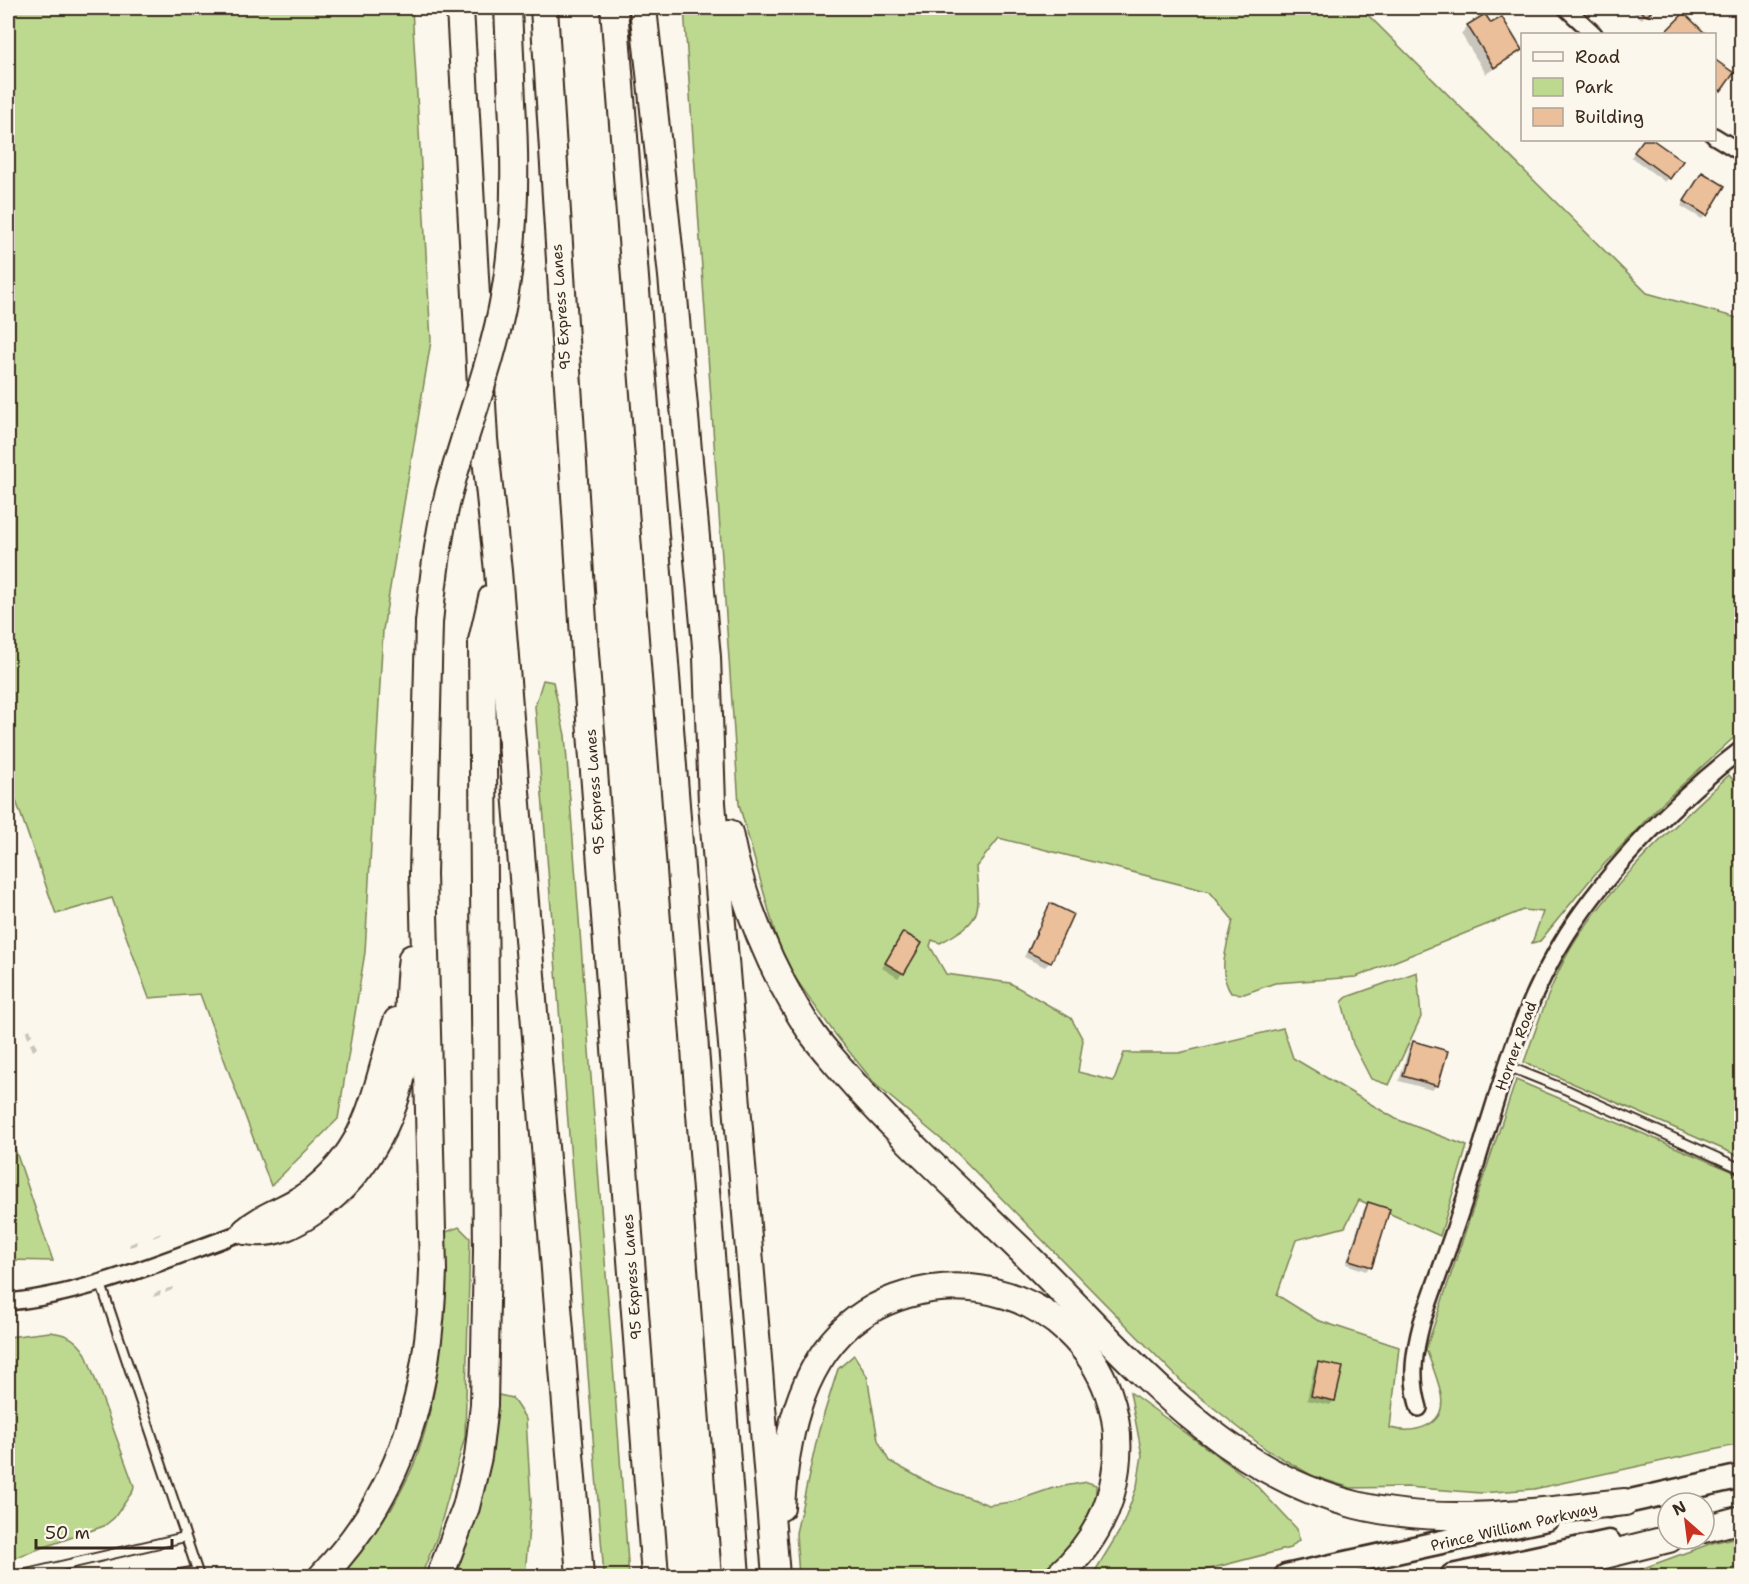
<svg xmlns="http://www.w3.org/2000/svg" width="1749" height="1584" viewBox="0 0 1749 1584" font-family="'Shantell Sans',sans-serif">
<rect width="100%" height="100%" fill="#fbf7ec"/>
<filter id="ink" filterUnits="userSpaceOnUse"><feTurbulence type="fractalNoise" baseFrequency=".0167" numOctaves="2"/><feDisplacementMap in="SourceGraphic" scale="12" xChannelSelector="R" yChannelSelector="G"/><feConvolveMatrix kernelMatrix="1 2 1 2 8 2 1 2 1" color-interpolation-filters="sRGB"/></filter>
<g filter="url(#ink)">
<g fill="#bdd990" stroke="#7c8257" stroke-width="1.5">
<path d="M8 8H412L431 341 383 630 365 952 338 1119 271 1186 200 994 149 998 112 898 56 914 8 778Z"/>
<path d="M684 8H1361L1647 293 1741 319V731L1660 805 1595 874 1540 941 1532 943 1543 912 1523 910 1356 977 1275 983 1244 994 1231 993C1216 970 1228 945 1233 920L1210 892 999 838 976 867C980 914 983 920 940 943L932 940 930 946 946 974 1010 983 1071 1018 1083 1040 1078 1072 1114 1081 1124 1053H1179L1283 1028 1293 1058 1396 1119 1467 1146 1440 1236 1359 1200 1345 1227 1296 1240 1277 1295 1317 1320 1399 1347 1390 1428C1414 1434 1447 1427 1441 1394 1438 1379 1431 1363 1426 1349L1516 1080 1741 1175V1444L1534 1489 1481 1493 1407 1487 1351 1488 1313 1476 1267 1450 1186 1386 954 1150 876 1085 835 1034 783 961 739 804Z"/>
<path d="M543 680 553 682 565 735 629 1576H604L535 706Z"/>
<path d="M1729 775 1742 791 1741 1157 1524 1062C1539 1022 1552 976 1576 940 1617 877 1675 826 1729 775Z"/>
<path d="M1417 972 1421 1017 1389 1085 1371 1079 1353 1044 1342 1002 1347 997Z"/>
<path d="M8 1128 53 1261 8 1260Z"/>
<path d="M459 1227 470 1238 465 1437 437 1537 421 1576H335L383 1513 391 1510C400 1492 411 1474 417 1456 443 1383 444 1308 446 1232Z"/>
<path d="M50 1332C68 1334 76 1339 86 1354L134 1486 133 1491 114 1518 104 1526 8 1560V1337Z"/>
<path d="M854 1355 867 1376 878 1440 889 1461 933 1485 989 1505 1012 1502 1053 1488 1087 1482 1096 1485C1096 1492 1096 1502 1093 1509 1081 1535 1058 1563 1033 1576H799L796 1533 819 1430 838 1369Z"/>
<path d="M1130 1392 1253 1482 1297 1529 1299 1540 1290 1548 1182 1576H1092L1122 1527 1137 1486 1142 1455Z"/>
<path d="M499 1395 512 1398 526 1419 531 1502 525 1576H451L492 1410Z"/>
<path d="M1741 1536V1576H1622L1712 1543Z"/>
</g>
<g fill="#0003">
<path d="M1626 8H1652L1642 19Z"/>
<path d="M1684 15 1704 34H1665Z"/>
<path d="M1468 26 1521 50 1486 74 1461 34Z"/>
<path d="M1714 61 1720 90 1715 94H1714Z"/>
<path d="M1644 140H1651L1681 161 1665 182 1631 157Z"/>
<path d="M1698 178 1706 215 1702 219 1681 206Z"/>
<path d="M1742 216V239L1732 233Z"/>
<path d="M1050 905V962L1045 967 1024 957Z"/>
<path d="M903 934V973L898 978 882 968Z"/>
<path d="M30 1029 32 1035 28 1038 26 1031Z"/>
<path d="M34 1041 37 1048 33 1051 30 1044Z"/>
<path d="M1413 1043 1437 1085 1432 1090 1399 1081 1409 1047Z"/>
<path d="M1368 1204 1370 1266 1366 1271 1346 1264 1364 1209Z"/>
<path d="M161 1232 160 1235 153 1238 154 1235Z"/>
<path d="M137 1241 136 1245 129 1247 130 1244Z"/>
<path d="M173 1287 172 1290 165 1293 166 1289Z"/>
<path d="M161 1291 160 1295 153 1297 155 1293Z"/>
<path d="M1319 1364 1334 1400 1330 1405 1307 1400 1314 1368Z"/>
</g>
<g fill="#eabf9a" stroke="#3b2a1e" stroke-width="1.5">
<path d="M1636 8H1654L1647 16Z"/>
<path d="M1684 13 1706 34H1663Z"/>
<path d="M1485 14 1491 23 1502 17 1522 50 1494 68 1467 25Z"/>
<path d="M1714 59 1734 73 1721 91 1714 87Z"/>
<path d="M1643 140H1653L1683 161 1670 179 1634 152Z"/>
<path d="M1702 172 1725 186 1707 216 1684 201Z"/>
<path d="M1050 903 1073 914 1051 963 1028 952Z"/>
<path d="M903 932 922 943 904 974 885 963Z"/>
<path d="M1413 1041 1448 1051 1438 1086 1403 1076Z"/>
<path d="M1368 1202 1390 1209 1372 1267 1349 1260Z"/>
<path d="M1318 1362 1343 1367 1335 1401 1311 1396Z"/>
</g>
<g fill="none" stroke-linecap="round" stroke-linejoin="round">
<defs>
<g id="service">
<path d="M1507 1066 1567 1090 1742 1169"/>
<path d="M100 1281 199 1576"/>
<path d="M18 1576 185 1537"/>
<path d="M169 1576 197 1571"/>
</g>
<g id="minor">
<path d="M1566 8 1594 34"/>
<path d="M1714 136 1742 153"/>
<path d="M8 1302C89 1294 169 1258 246 1231"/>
<path d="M1419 1408C1410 1378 1414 1352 1422 1322 1440 1271 1458 1221 1474 1171 1499 1090 1521 1006 1567 934 1609 868 1680 796 1742 749"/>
</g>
<g id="primary">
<path d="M1608 1506 1742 1476"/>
<path d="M1286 1576 1547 1519"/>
<path d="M1452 1576 1609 1542"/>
</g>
<g id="motorway">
<path d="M460 8 484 439 498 571 580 1576"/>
<path d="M508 8 512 102"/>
<path d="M544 8 585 653 655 1576"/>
<path d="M614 8 736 1576"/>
<path d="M643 8 672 276 707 657 712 803 776 1576"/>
<path d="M729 833C742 901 771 971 809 1029 820 1046 835 1061 847 1076 902 1139 965 1195 1025 1254 1123 1350 1216 1471 1356 1505 1445 1527 1535 1511 1625 1502"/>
<path d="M246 1231C275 1236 294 1225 317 1209 370 1171 400 1108 407 1045 409 1016 408 987 412 958"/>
<path d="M246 1231C265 1214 288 1209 309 1194 373 1146 374 1089 397 1021"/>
<path d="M781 1507C785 1444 798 1369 849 1325 872 1305 901 1294 931 1289 1038 1274 1130 1360 1116 1468 1111 1512 1091 1547 1058 1576"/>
<path d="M1704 1529 1742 1519"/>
<path d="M322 1576C405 1489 430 1387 433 1270L423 874 429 623"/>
<path d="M440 1576 466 1507 478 1457 484 1405 487 1250 482 641 492 598"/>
<path d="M1544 1576 1585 1560 1669 1539"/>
</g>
</defs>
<use href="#service" stroke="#3b2a1e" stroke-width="12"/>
<use href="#minor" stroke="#3b2a1e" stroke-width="20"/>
<use href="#primary" stroke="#3b2a1e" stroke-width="27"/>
<use href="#motorway" stroke="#3b2a1e" stroke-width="30"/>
<use href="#service" stroke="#fbf7ec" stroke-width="8"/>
<use href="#minor" stroke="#fbf7ec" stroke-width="15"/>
<use href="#primary" stroke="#fbf7ec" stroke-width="22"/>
<use href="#motorway" stroke="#fbf7ec" stroke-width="26"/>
<defs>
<path id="motorway-bridge" d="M429 623C433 579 438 535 449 492 466 427 492 365 504 298 516 234 516 168 512 102"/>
</defs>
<use href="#motorway-bridge" stroke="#3b2a1e" stroke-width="30" stroke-linecap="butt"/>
<use href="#motorway-bridge" stroke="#fbf7ec" stroke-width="26"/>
</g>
</g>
<g text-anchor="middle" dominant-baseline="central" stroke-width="6" stroke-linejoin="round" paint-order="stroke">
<g font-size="15" fill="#3b2a1e" stroke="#fbf7ec">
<text transform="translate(561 307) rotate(-94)">95 Express Lanes</text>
<text transform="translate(595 792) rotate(-94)">95 Express Lanes</text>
<text transform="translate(1516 1046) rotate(-70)">Horner Road</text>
<text transform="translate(632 1277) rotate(-94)">95 Express Lanes</text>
<text transform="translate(1514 1527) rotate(-13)">Prince William Parkway</text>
</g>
</g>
<rect width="1749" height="1584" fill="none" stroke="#fbf7ec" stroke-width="30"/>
<rect x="15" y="15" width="1719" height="1554" fill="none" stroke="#3b2a1e" stroke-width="2" filter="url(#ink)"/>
<rect x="1521" y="33" width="195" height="108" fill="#fbf7ec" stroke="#aea59a" stroke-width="1.5"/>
<rect x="1533" y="52" width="30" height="9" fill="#fbf7ec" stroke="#aea59a" stroke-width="1.5"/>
<text x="1575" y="63" font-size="18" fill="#3b2a1e">Road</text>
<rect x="1533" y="78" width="30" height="18" fill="#bdd990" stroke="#aea59a" stroke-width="1.5"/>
<text x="1575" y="93" font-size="18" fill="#3b2a1e">Park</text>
<rect x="1533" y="108" width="30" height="18" fill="#eabf9a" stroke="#aea59a" stroke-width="1.5"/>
<text x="1575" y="123" font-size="18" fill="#3b2a1e">Building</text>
<g transform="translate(1686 1521) rotate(332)"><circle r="28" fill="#fbf7ec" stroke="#aea59a" stroke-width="1.5"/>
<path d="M0-4.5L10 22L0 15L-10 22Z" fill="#c8321e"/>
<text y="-9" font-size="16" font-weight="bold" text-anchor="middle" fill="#3b2a1e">N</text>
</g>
<path d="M36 1539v9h136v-9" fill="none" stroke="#3b2a1e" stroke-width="3"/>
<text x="45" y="1539" font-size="18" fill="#3b2a1e" stroke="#fbf7ec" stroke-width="4.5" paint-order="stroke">50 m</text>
</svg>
